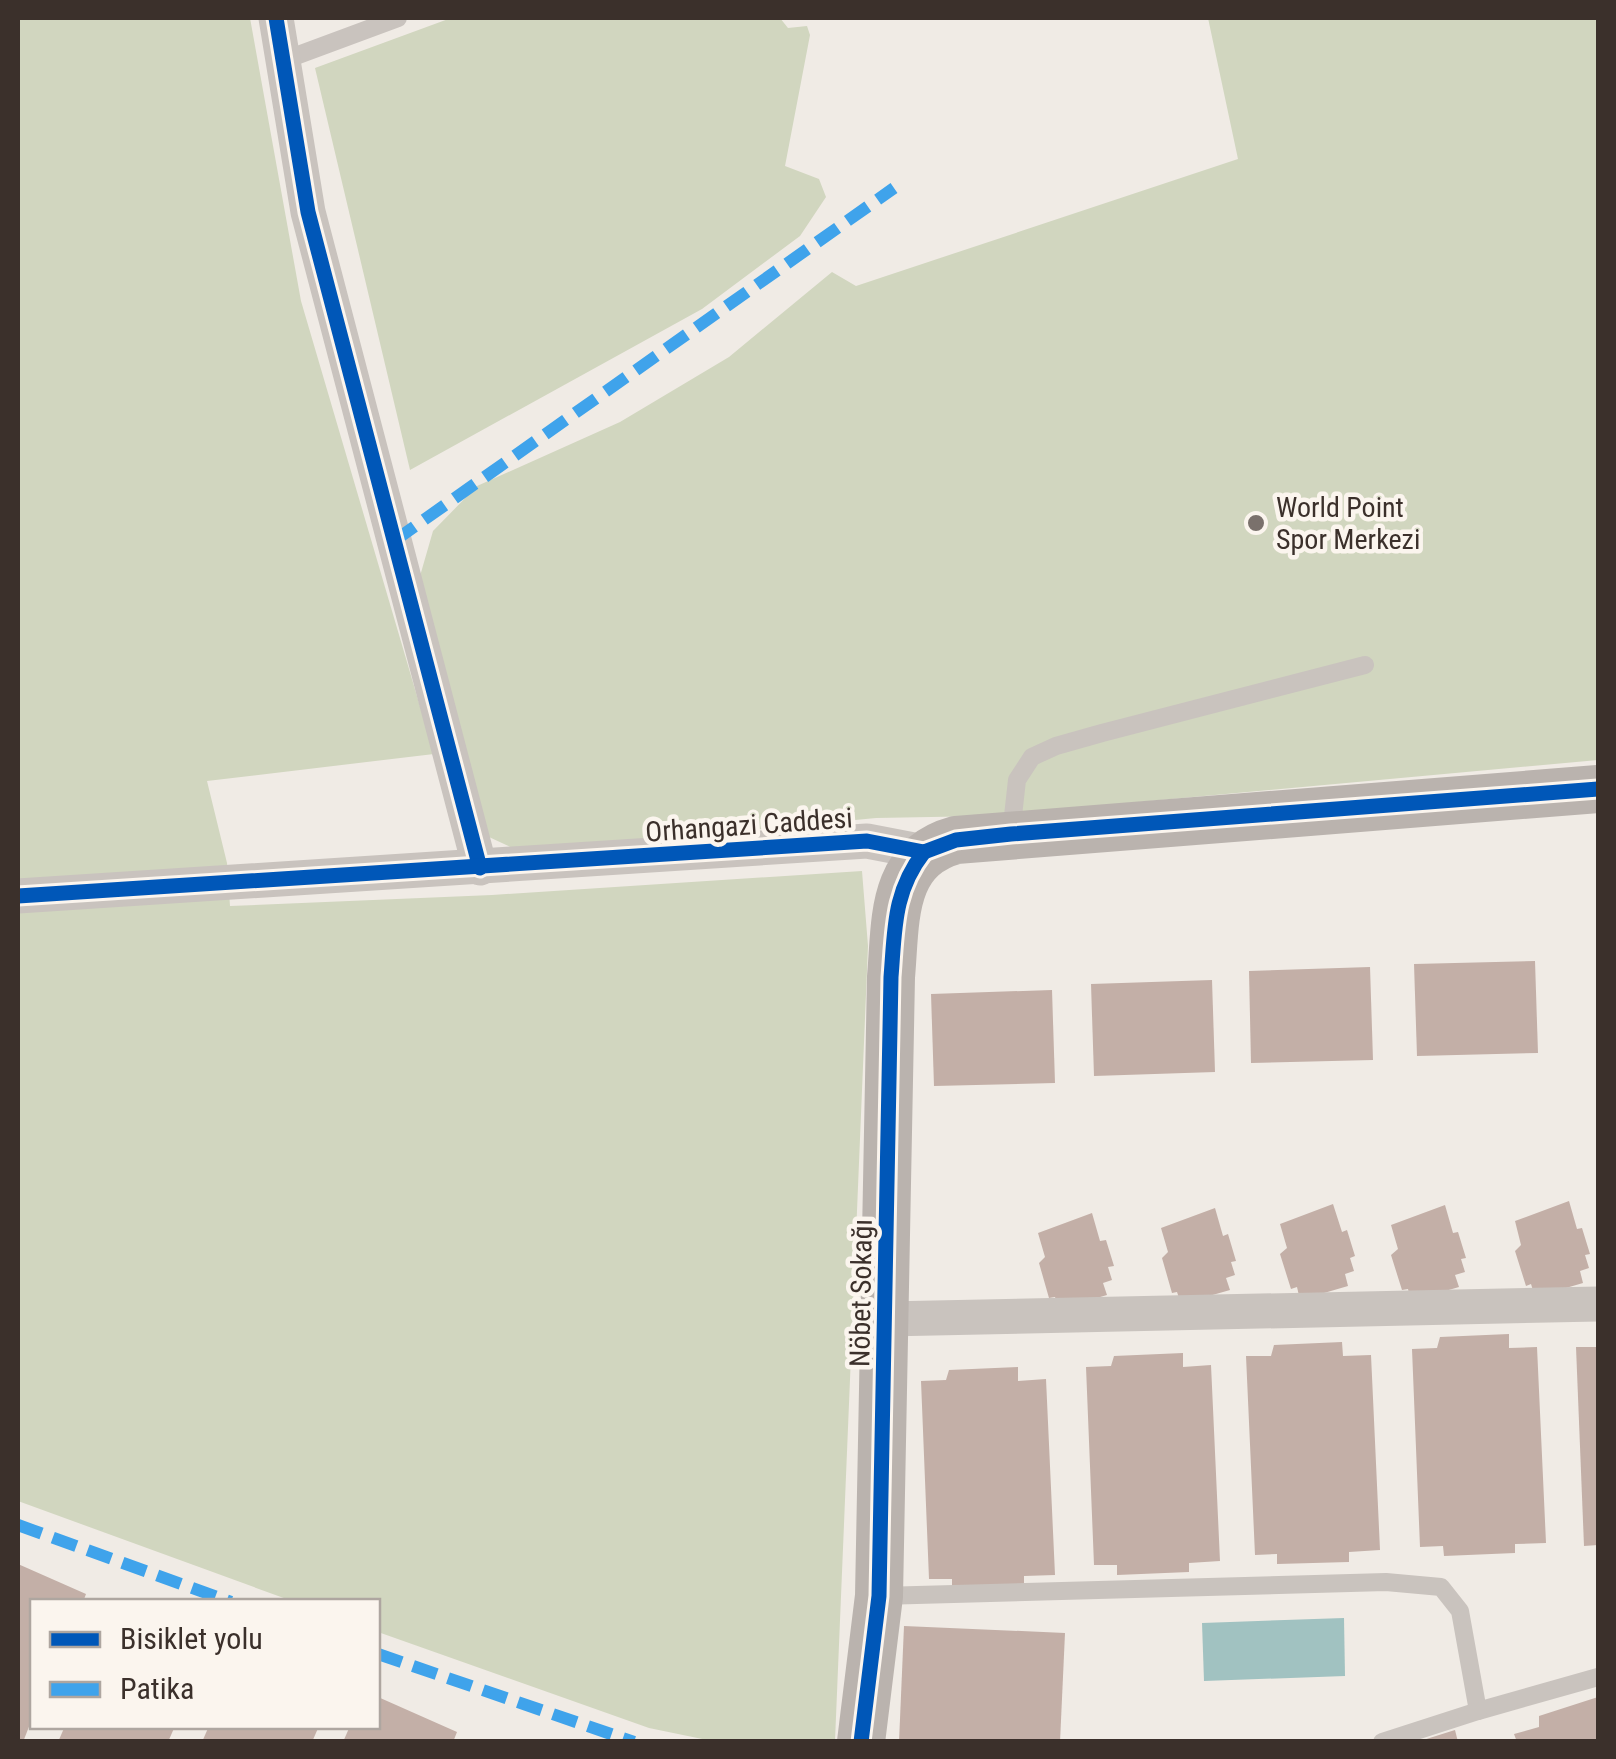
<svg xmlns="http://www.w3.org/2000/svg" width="1616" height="1759" viewBox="0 0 1616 1759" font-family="'Roboto Condensed',sans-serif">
<rect width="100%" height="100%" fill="#f0ebe5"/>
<g fill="#d1d6bf">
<path d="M18 18H250L301 301 434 754 207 781 227 863 230 906 492 895 862 871 868 946 835 1741H712L649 1728 378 1632V1602L292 1601 18 1501Z"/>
<path d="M451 18H780L788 28 807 26 810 35 785 166 819 179 826 197 800 236 702 309 410 470 315 68Z"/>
<path d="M1208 18H1598V760L986 816 876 818 521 852 489 837 418 583 433 531 477 486 620 422 729 357 832 272 856 286 1238 159Z"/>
</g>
<path fill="#a1c2c1" d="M1344 1618 1345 1676 1204 1681 1202 1623Z"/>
<g fill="#c3afa7">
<path d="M1535 961 1538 1053 1417 1056 1414 964Z"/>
<path d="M1370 967 1373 1060 1251 1063 1249 971Z"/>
<path d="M1212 980 1215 1072 1094 1076 1091 984Z"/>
<path d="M1052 990 1055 1083 934 1086 931 994Z"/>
<path d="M1569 1201 1577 1229 1582 1228 1590 1254 1585 1255 1589 1268 1580 1271 1583 1283 1535 1297 1531 1284 1526 1286 1515 1251 1521 1245 1515 1221Z"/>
<path d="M1333 1204 1342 1232 1347 1230 1355 1256 1350 1258 1354 1271 1345 1274 1348 1286 1300 1300 1297 1287 1291 1289 1280 1254 1287 1248 1280 1224Z"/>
<path d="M1445 1205 1453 1233 1458 1232 1466 1258 1461 1259 1465 1272 1455 1275 1459 1287 1411 1301 1408 1289 1402 1290 1391 1255 1398 1249 1391 1225Z"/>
<path d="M1215 1208 1223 1236 1228 1234 1236 1261 1231 1262 1235 1275 1226 1278 1230 1290 1181 1304 1177 1292 1172 1293 1162 1258 1168 1252 1161 1228Z"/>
<path d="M1092 1213 1100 1241 1106 1240 1114 1266 1108 1267 1112 1280 1103 1283 1107 1295 1059 1309 1055 1297 1049 1298 1039 1263 1045 1257 1038 1233Z"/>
<path d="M1509 1334V1348L1537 1347 1546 1543 1515 1544V1553L1444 1556 1443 1546 1420 1547 1412 1349 1437 1348 1440 1337Z"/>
<path d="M1342 1342 1343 1356 1371 1355 1380 1550 1349 1552V1562L1277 1564V1554L1255 1555 1246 1356H1271L1274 1345Z"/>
<path d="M1576 1347H1598V1545L1584 1546Z"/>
<path d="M1183 1353V1367L1211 1365 1220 1561 1189 1563V1572L1117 1575V1565H1094L1086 1367 1111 1366 1114 1356Z"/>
<path d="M1018 1367V1381L1046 1379 1055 1575 1024 1576V1586L952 1589V1579H929L921 1381 946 1380 949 1370Z"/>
<path d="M18 1564 86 1594 83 1602H32V1719L23 1742H18Z"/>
<path d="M904 1626 1065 1633 1060 1742H899Z"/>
<path d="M378 1697 457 1732 453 1742H343L350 1726H378Z"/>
<path d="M1598 1697V1742H1517L1514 1734 1539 1727V1716Z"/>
<path d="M65 1726H175L168 1742H58Z"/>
<path d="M209 1726H319L312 1742H202Z"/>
<path d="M1455 1730 1458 1742H1420V1741Z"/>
</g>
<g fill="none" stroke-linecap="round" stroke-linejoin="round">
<g stroke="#c9c3be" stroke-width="18">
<path d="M282 61 398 18"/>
<path d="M1011 834 1017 780 1032 757 1056 746 1102 733 1365 665"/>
<path d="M880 1596 1386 1582 1441 1587 1460 1611 1478 1711 1598 1677"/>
<path d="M1382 1742 1478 1711"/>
</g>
<g stroke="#c9c3be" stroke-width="35">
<path d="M276 18 308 212 480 868"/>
<path d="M18 896 867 841 924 852"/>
<path d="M886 1319 1598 1304"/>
</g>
<path stroke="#bab3ae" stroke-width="48" d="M861 1742 879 1596 891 977C896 921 890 858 956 840L1598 789"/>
<g stroke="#3fa3eb" stroke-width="12" stroke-dasharray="25 12" stroke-linecap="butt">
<path d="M394 541 894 188"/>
<path d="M18 1525 231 1602"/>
<path d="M378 1654 634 1742"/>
</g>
<defs>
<g id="cycleway">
<path d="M276 18 308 212 480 868"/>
<path d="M18 896 867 841 924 852 956 840 1011 834 1598 789"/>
<path d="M861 1742 879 1596 891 977C895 929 893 892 924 852"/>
</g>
</defs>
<use href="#cycleway" stroke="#fbf5ee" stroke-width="21"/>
<use href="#cycleway" stroke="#0057b8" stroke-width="15"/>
</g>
<circle fill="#7a716c" stroke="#fbf5ee" stroke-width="4" cx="1256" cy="523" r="10"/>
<g text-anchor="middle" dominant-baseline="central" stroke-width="9" stroke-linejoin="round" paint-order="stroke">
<g font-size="28" fill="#3b302b" stroke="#fbf5ee" text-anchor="start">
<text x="1276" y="507">World Point<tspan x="1276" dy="32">Spor Merkezi</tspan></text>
</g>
<g font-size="28" fill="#3b302b" stroke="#fbf5ee">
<text transform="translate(749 825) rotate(-4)">Orhangazi Caddesi</text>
<text transform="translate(861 1293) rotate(-89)">Nöbet Sokağı</text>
</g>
</g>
<rect width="1616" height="1759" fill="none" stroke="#3b302b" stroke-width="40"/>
<rect x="30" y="1599" width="350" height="130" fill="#fbf5ee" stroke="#aea6a0" stroke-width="2.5"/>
<rect x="50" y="1632" width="50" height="15" fill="#0057b8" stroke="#aea6a0" stroke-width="2.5"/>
<text x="120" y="1649" font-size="30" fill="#3b302b">Bisiklet yolu</text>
<rect x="50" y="1682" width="50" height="15" fill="#3fa3eb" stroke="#aea6a0" stroke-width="2.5"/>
<text x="120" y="1699" font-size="30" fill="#3b302b">Patika</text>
</svg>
